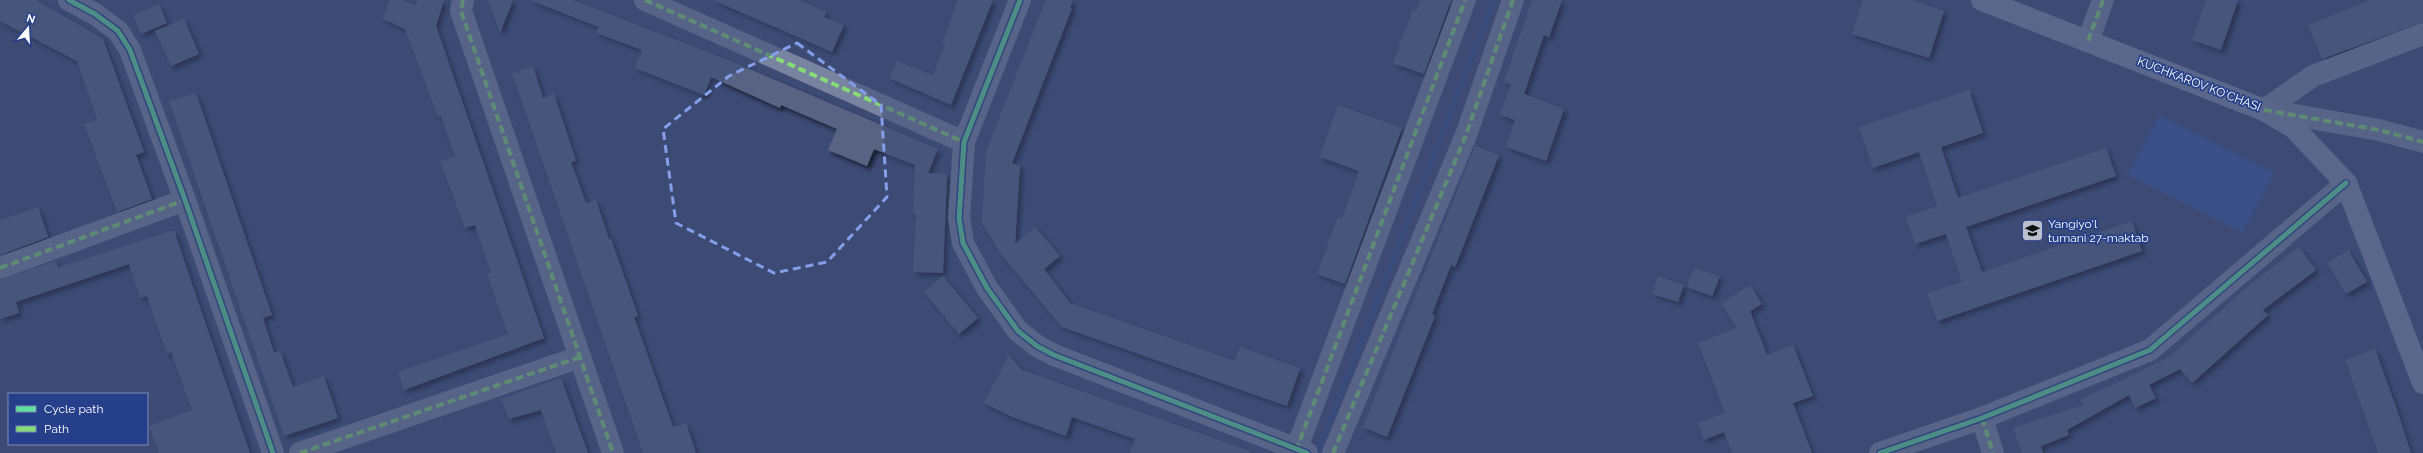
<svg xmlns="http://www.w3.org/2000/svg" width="2423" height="453" viewBox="0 0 2423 453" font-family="Raleway,sans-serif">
<defs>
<filter id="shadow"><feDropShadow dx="3.5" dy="3.5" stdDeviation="2" flood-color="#0009"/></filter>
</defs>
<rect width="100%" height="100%" fill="#3c4a74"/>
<path fill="#3b559f" d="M2159 115 2274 173 2243 233 2128 175Z"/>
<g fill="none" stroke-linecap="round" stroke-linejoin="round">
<path stroke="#394b81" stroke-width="5.5" d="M1318 453 1494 0"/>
</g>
<g fill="#586384" filter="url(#shadow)">
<path d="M0 0H36L103 39 144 152 136 155 152 199 117 212 84 124 97 120 77 61 0 21Z"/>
<path d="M390 0H402L415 5 417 0H444L436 26 544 338 404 390 398 372 508 334 487 274 491 273 475 225 465 228 440 161 455 156 441 116 438 117 405 29 383 19Z"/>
<path d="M488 0H513L500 33Z"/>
<path d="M530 0H573L723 58 938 149 928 173 947 174 943 273 913 272 916 214H913L915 165 874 149 867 166 828 150 837 129 781 105 780 108 711 77 704 95 635 68 642 50 597 33 599 27Z"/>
<path d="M713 0H799L826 12 824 17 844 25 832 52Z"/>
<path d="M958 0H993L951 105 889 78 897 61 933 75 945 45 942 44Z"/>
<path d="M1046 0H1073L1070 8H1072L1012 163 1020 166 1015 244 1035 227 1060 256 1044 269 1070 303 1235 361 1240 347 1300 368 1287 406 1062 327 1001 254 982 223 986 152Z"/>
<path d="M1420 0H1451L1424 74 1393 63 1413 10 1416 11Z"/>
<path d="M1532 0H1562L1549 37 1544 35 1524 94 1564 109 1546 161 1506 147 1515 120 1500 115 1511 84 1504 82Z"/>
<path d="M1863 0H1911L1944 11 1929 58 1852 34Z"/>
<path d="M2206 0H2238L2221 50 2192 40Z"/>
<path d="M2370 0H2423V22L2322 59 2308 25Z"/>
<path d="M159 4 167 23 141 34 133 16Z"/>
<path d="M184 19 199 54 171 66 155 31Z"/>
<path d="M533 66 543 98 554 94 576 161 571 162 586 203 596 200 609 239H611L638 316 634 317 673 427 686 423 696 453H643L512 73Z"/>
<path d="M1969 90 1983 133 1941 147 1958 198 2106 148 2116 176 1966 227 1982 272 2132 221 2142 251 1937 321 1927 293 1962 282 1946 234 1915 244 1906 217 1937 206 1919 152 1873 168 1859 127Z"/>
<path d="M196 93 272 315 263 318 274 353 280 351 293 387 324 376 338 418 284 436 169 101Z"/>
<path d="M1338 105 1402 128 1345 284 1317 274 1338 217 1342 219 1359 171 1320 157Z"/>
<path d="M1475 146 1499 155 1455 267 1451 265 1432 314 1435 316 1387 437 1363 427Z"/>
<path d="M38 207 48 237 0 255V220Z"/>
<path d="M174 230 191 281 250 453H159L149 426 192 410 171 352 167 354 147 296 140 298 129 264 16 302 19 313 0 319V280L56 261 58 268 60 267Z"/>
<path d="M2299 247 2316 270 2263 310 2268 315 2192 383 2180 369 2149 385 2156 398 2135 408 2129 395 2067 430 2069 435 2041 446 2043 453H2022L2013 428 2083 405 2080 400 2168 358 2253 282Z"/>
<path d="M2348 250 2367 282 2346 294 2327 263Z"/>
<path d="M1694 268 1720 276 1712 296 1687 287Z"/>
<path d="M943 276 978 318 959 334 924 292Z"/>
<path d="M1658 276 1684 285 1678 302 1652 294Z"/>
<path d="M1750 285 1762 304 1750 311 1767 355 1793 345 1813 396 1793 403 1812 453H1732L1724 432 1704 440 1698 423 1725 413 1698 343 1737 328 1721 303Z"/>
<path d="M2375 349 2398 413 2411 453H2378L2345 360Z"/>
<path d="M1009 355 1022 370 1250 451V453H1130L1135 439 1072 417 1066 436 1010 416 984 403Z"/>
<path d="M561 378 588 453H556L541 410 509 419 501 399Z"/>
</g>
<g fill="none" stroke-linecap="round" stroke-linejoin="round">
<g stroke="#78839f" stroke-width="22">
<path d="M69 0 95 14 118 31 130 50 185 200 273 453"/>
<path d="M463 0 461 11 613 453"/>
<path d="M645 0 964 142"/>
<path d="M1020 0 964 142 959 218 963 243 987 288 1018 331 1037 346 1054 355 1307 453"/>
<path d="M2088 41 2103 0"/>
<path d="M2264 110 2313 76 2423 34"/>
<path d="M2266 110 2379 130 2423 142"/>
<path d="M0 268 185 200"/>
<path d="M1982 418 1993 453"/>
<path d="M300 453 580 357"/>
<path d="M1295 453 1465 0"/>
<path d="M1333 453 1466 135 1513 0"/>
<path d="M1880 453 1982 418 2150 350 2346 183"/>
</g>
<path stroke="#7f88a4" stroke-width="22" d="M1982 0 2264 110 2293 127 2346 183 2423 383"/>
<g stroke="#86db77" stroke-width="4" stroke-dasharray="8 4" stroke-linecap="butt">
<path d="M463 0 461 11 613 453"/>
<path d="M645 0 964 142"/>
<path d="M2088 41 2103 0"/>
<path d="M2264 110 2379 130 2423 142"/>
<path d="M0 268 185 200"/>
<path d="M1982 418 1993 453"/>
<path d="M1296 451 1465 0"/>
<path d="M300 453 580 357"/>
<path d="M1333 453 1466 135 1513 0"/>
</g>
<defs>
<g id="cycleway">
<path d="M69 0 95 14 118 31 130 50 185 200 273 453"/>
<path d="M1020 0 964 142 959 218 963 243 987 288 1018 331 1037 346 1054 355 1307 453"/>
<path d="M1880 453 1982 418 2150 350 2346 183"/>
</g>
</defs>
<use href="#cycleway" stroke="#263f8a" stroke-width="8"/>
<use href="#cycleway" stroke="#60e19b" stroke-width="5"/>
</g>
<path d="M0 0H2423V453H0ZM797 43 881 105 887 197 827 262 774 273 676 223 663 129 729 76Z" fill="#3c4a74" fill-opacity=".55" fill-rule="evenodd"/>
<path fill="none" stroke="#839eea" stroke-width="3" stroke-dasharray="8 5" stroke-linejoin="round" d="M797 43 881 105 887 197 827 262 774 273 676 223 663 129 729 76Z"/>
<defs>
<symbol id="school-square" viewBox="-11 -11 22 22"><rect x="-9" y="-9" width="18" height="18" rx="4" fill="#bbc0ce" stroke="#263f8a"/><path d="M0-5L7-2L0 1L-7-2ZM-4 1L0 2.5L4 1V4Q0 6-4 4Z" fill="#111"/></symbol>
</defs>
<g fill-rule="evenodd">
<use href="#school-square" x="2020" y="218" width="25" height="25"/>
</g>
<g text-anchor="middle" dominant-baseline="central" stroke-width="3.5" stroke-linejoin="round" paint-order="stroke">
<g font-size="12" fill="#fff" stroke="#263f8a">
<text transform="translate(2199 84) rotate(21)">KUCHKAROV KO'CHASI</text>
</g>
<g font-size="12" fill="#fff" stroke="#263f8a" text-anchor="start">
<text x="2048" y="224">Yangiyo'l<tspan x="2048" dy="14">tumani 27-maktab</tspan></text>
</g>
</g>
<rect x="8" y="393" width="140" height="52" fill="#263f8a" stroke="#7d8cb9"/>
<rect x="16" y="406" width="20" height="6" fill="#60e19b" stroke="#7d8cb9"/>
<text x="44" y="413" font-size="12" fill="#ffffff">Cycle path</text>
<rect x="16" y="426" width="20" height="6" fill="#86db77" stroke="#7d8cb9"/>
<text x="44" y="433" font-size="12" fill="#ffffff">Path</text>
<g transform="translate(28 28) rotate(18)" stroke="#263f8a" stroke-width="3" paint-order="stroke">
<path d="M0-3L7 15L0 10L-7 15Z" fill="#ffffff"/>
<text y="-6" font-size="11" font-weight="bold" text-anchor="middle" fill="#ffffff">N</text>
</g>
</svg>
